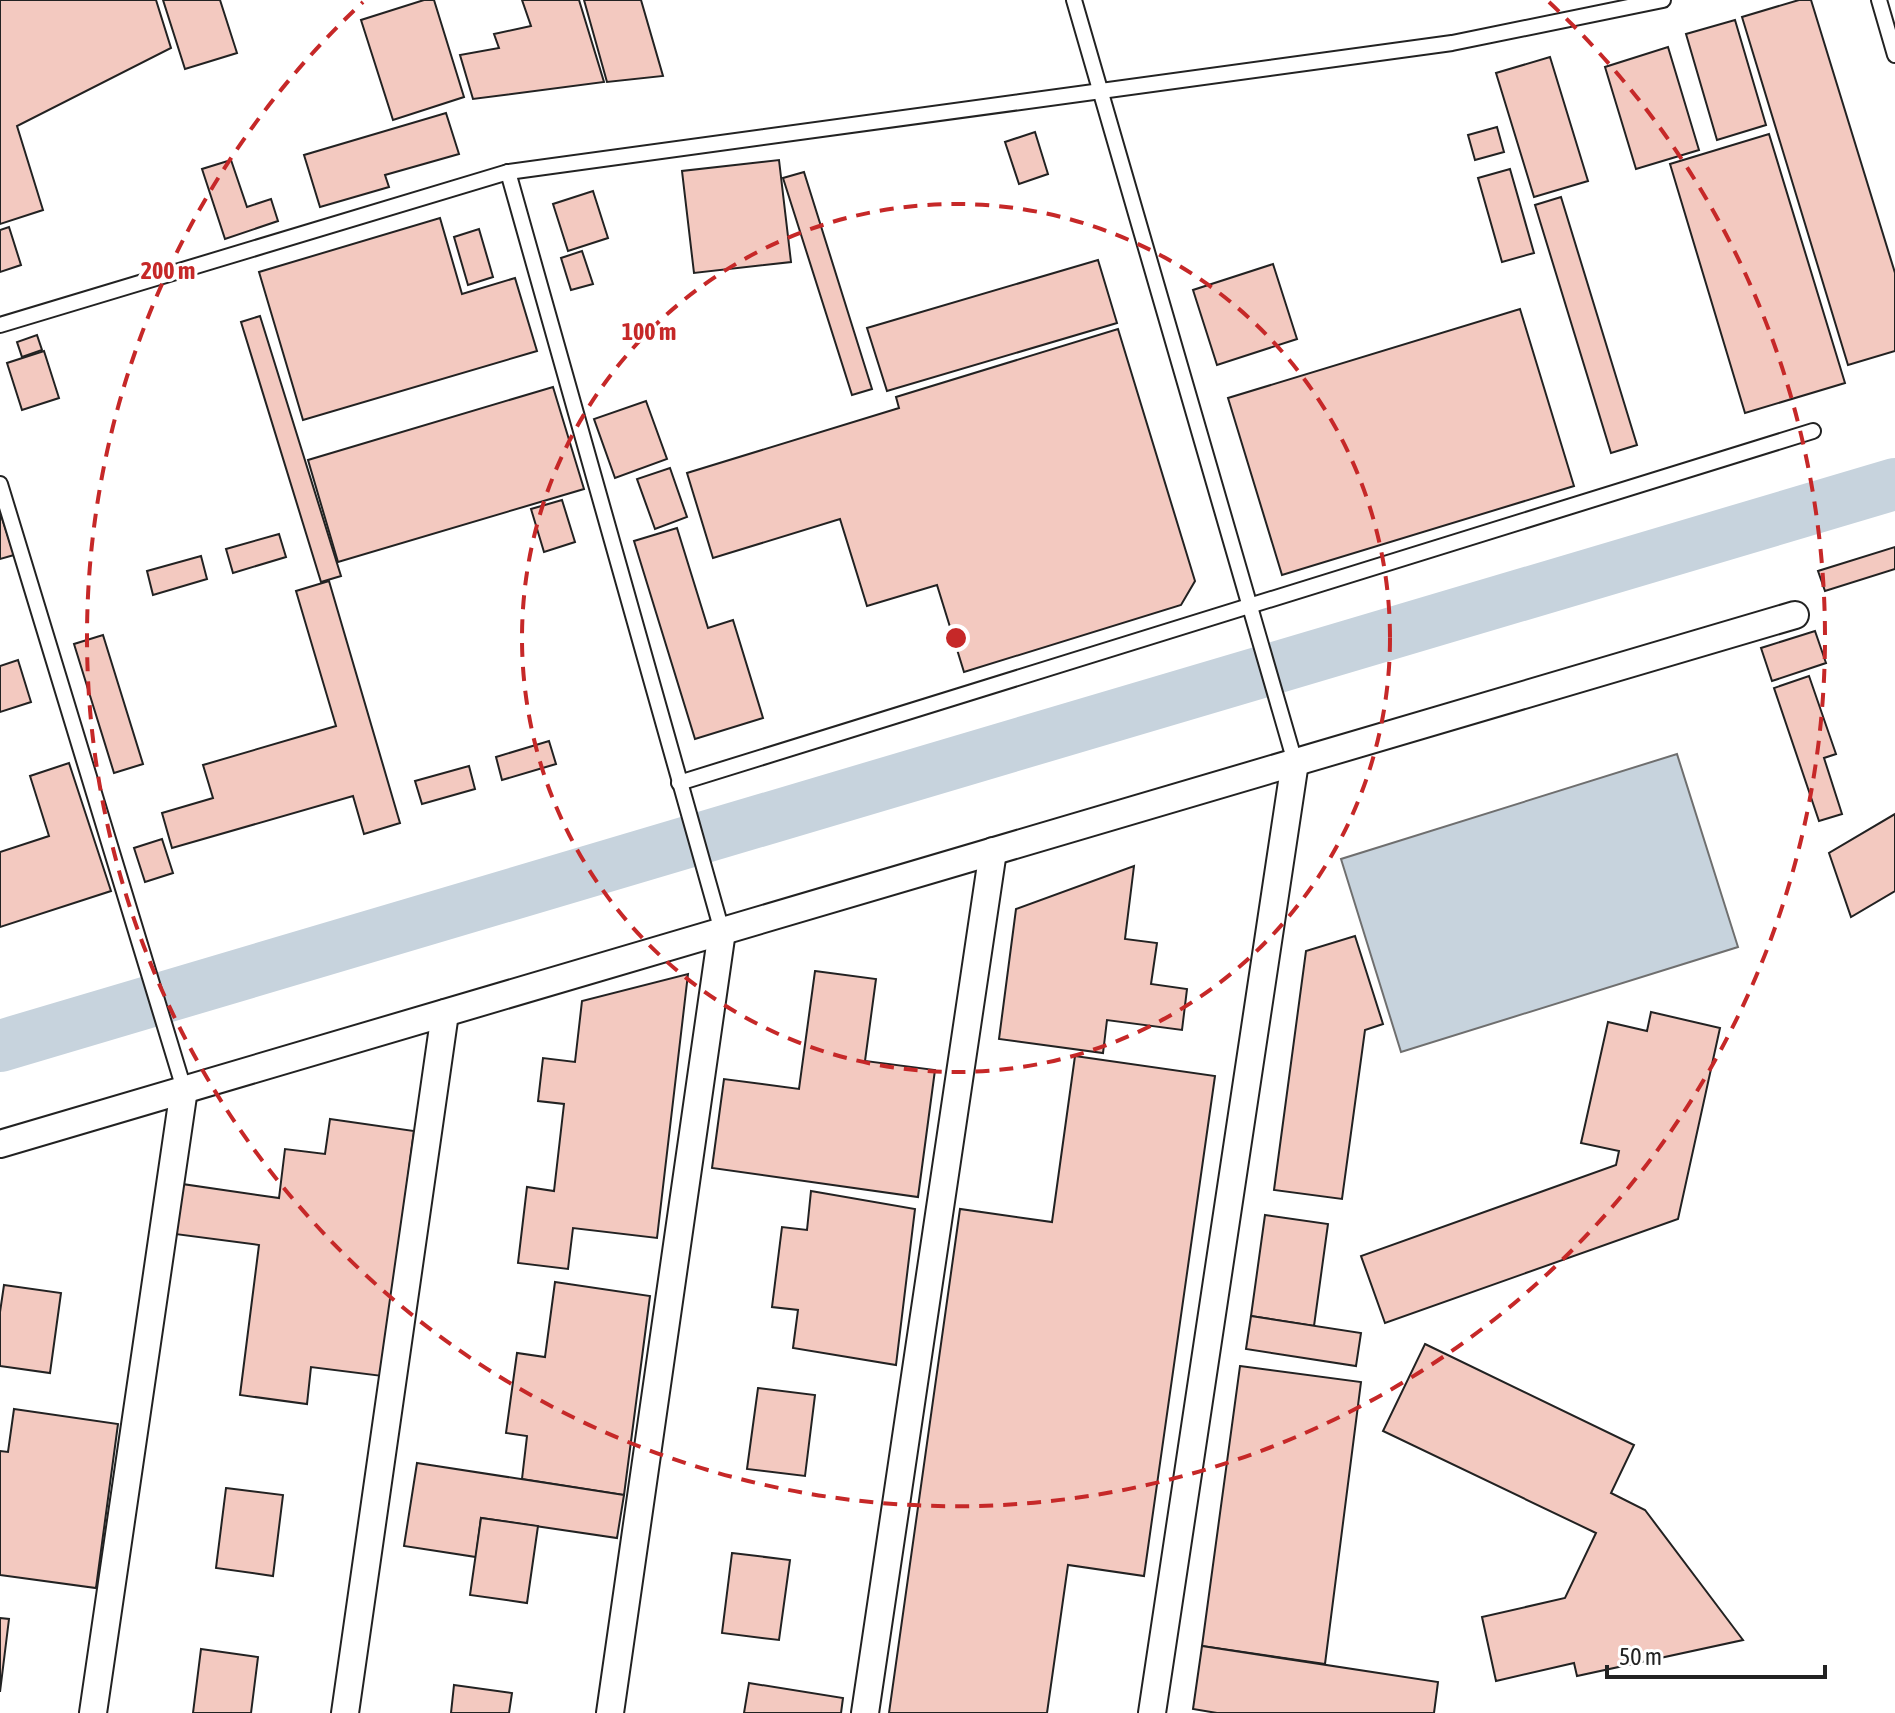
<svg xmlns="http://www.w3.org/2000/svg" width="1895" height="1713" viewBox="0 0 1895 1713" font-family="'Asap Condensed',sans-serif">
<rect width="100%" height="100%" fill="#fff"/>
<path fill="#c7d3dd" stroke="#6f6f6f" stroke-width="2" d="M1677 754 1738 947 1401 1052 1341 859Z"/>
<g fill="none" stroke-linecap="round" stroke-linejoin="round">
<path stroke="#c7d3dd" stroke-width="52" d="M0 1046 1895 484"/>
</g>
<g fill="#f3c9c0" stroke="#222" stroke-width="2">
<path d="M0 0H156L171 48 17 126 43 210 0 224Z"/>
<path d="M163 0H220L237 53 185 69Z"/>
<path d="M424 0H434L464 97 393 120 361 20Z"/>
<path d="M522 0H579L604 82 473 99 460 55 499 48 494 34 531 26Z"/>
<path d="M584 0H641L663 76 607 82Z"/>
<path d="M1799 0H1811L1895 273V351L1848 365 1742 17Z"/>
<path d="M1735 20 1766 125 1717 140 1686 34Z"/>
<path d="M1668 47 1699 150 1636 169 1605 67Z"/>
<path d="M1550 57 1588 181 1534 197 1496 73Z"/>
<path d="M446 113 459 154 385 175 389 187 320 207 304 155Z"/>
<path d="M1497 127 1504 152 1475 160 1468 135Z"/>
<path d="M1035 132 1048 174 1019 184 1005 142Z"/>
<path d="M1769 134 1845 383 1745 413 1670 164Z"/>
<path d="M231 160 247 207 271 199 278 221 225 239 202 169Z"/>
<path d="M779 160 791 262 694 273 682 171Z"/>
<path d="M1510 169 1534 253 1502 262 1478 178Z"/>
<path d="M804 172 872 389 852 395 783 178Z"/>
<path d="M593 191 608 238 568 251 553 204Z"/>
<path d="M1561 197 1637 445 1611 453 1535 205Z"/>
<path d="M440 218 462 294 515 278 537 351 303 420 259 272Z"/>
<path d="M9 227 21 265 0 272V230Z"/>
<path d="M479 229 493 277 468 285 454 237Z"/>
<path d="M582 251 593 284 571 290 561 258Z"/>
<path d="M1098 260 1117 323 887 391 867 328Z"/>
<path d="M1273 264 1297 339 1217 365 1193 290Z"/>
<path d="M1520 309 1574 486 1282 575 1228 398Z"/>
<path d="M260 316 341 576 321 582 241 322Z"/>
<path d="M1118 329 1195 581 1181 605 964 672 937 585 867 606 840 519 713 558 687 473 899 408 896 397Z"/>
<path d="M37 335 42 350 22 357 17 342Z"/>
<path d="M44 351 59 398 22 410 7 363Z"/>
<path d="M553 387 584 489 338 562 308 460Z"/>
<path d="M646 401 667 459 615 478 594 419Z"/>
<path d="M670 468 687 517 655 529 637 479Z"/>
<path d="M562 500 575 542 544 552 531 509Z"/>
<path d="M0 512 14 555 0 559Z"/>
<path d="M677 528 708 628 733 620 763 718 695 739 634 541Z"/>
<path d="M279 534 286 557 233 573 226 549Z"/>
<path d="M1895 547V569L1825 591 1818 571Z"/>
<path d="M201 556 207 579 153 595 147 571Z"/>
<path d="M329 581 400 823 364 834 353 796 172 848 162 813 213 798 203 765 336 726 296 591Z"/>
<path d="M1815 631 1826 663 1772 681 1761 648Z"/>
<path d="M103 635 143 764 114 773 74 644Z"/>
<path d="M18 660 31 702 0 712V666Z"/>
<path d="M1809 676 1836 754 1824 758 1842 814 1819 821 1774 688Z"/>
<path d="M549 741 556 764 502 780 496 757Z"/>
<path d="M69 763 111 891 0 927V852L49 836 30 776Z"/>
<path d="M469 766 475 789 422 804 415 781Z"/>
<path d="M1895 814V891L1851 917 1829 853Z"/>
<path d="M162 839 173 873 145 882 134 848Z"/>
<path d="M1134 866 1125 939 1157 943 1151 984 1187 989 1182 1030 1107 1020 1103 1053 999 1039 1016 909Z"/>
<path d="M1355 936 1383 1024 1365 1030 1342 1199 1274 1190 1306 951Z"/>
<path d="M815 971 876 979 865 1061 935 1070 918 1197 712 1168 724 1079 799 1089Z"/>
<path d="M688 974 657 1238 573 1228 568 1269 518 1263 527 1187 554 1191 564 1104 538 1101 543 1058 575 1062 582 1001Z"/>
<path d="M1651 1012 1720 1028 1678 1219 1385 1323 1361 1256 1616 1165 1619 1151 1581 1143 1608 1022 1647 1031Z"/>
<path d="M1075 1056 1215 1076 1144 1576 1068 1565 1047 1713H889L960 1209 1052 1222Z"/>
<path d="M330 1119 414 1131 382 1376 311 1367 307 1404 240 1395 259 1245 175 1234 182 1184 279 1198 285 1149 325 1154Z"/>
<path d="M811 1191 915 1209 896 1365 793 1348 798 1310 772 1307 782 1227 807 1230Z"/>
<path d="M1265 1215 1328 1224 1314 1326 1251 1316Z"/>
<path d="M555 1282 650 1296 624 1495 522 1479 527 1436 506 1433 517 1353 545 1357Z"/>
<path d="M4 1285 61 1293 50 1373 0 1366V1312Z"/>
<path d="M1251 1316 1361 1333 1356 1366 1246 1349Z"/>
<path d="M1425 1344 1634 1445 1611 1493 1645 1510 1743 1640 1577 1676 1574 1663 1496 1681 1482 1617 1565 1598 1596 1533 1383 1431Z"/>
<path d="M1240 1366 1361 1382 1325 1664 1202 1646Z"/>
<path d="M758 1388 815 1395 805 1476 747 1469Z"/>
<path d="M14 1409 118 1424 96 1588 0 1575V1451L8 1452Z"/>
<path d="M417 1463 624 1495 617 1538 481 1518 476 1557 404 1546Z"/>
<path d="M226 1488 283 1495 273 1576 216 1568Z"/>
<path d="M481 1518 538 1526 527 1603 470 1595Z"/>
<path d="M732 1553 790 1560 779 1640 722 1633Z"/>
<path d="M0 1618 9 1619 0 1692Z"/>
<path d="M1202 1646 1438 1682 1434 1713H1217L1193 1709Z"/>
<path d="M201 1649 258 1657 251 1713H193Z"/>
<path d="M749 1683 843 1698 841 1713H744Z"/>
<path d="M454 1685 512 1693 509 1713H451Z"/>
</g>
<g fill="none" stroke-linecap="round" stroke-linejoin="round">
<defs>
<g id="lane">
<path d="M1074 0 1295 762"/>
<path d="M1879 0 1895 55"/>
<path d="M508 172 722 931"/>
<path d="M0 325 508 172 1452 43 1663 0"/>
<path d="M0 484 184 1089"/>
<path d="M679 783 1813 431"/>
</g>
<g id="street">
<path d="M0 1144 1795 615"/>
<path d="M93 1713 184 1089"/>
<path d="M345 1713 445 1013"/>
<path d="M610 1713 722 931"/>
<path d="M865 1713 993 851"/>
<path d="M1152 1713 1295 762"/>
</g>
</defs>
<use href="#lane" stroke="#222" stroke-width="18"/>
<use href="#street" stroke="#222" stroke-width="30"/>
<use href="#lane" stroke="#fff" stroke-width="14"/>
<use href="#street" stroke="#fff" stroke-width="26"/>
</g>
<g fill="none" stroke="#c62828" stroke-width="4" stroke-dasharray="14 10">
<circle cx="956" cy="638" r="434"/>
<path d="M1549 2A869 869 0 1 1 363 2"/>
</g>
<circle cx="956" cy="638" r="12" fill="#c62828" stroke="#fff" stroke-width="4"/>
<g font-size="24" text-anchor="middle" font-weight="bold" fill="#c62828" stroke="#fff" stroke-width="6" stroke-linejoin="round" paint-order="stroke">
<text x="168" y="279">200 m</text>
<text x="649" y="340">100 m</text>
</g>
<path d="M1607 1665v12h218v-12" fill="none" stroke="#222222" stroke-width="4"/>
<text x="1619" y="1665" font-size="24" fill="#222222" stroke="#ffffff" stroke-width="6" paint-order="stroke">50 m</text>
</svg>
